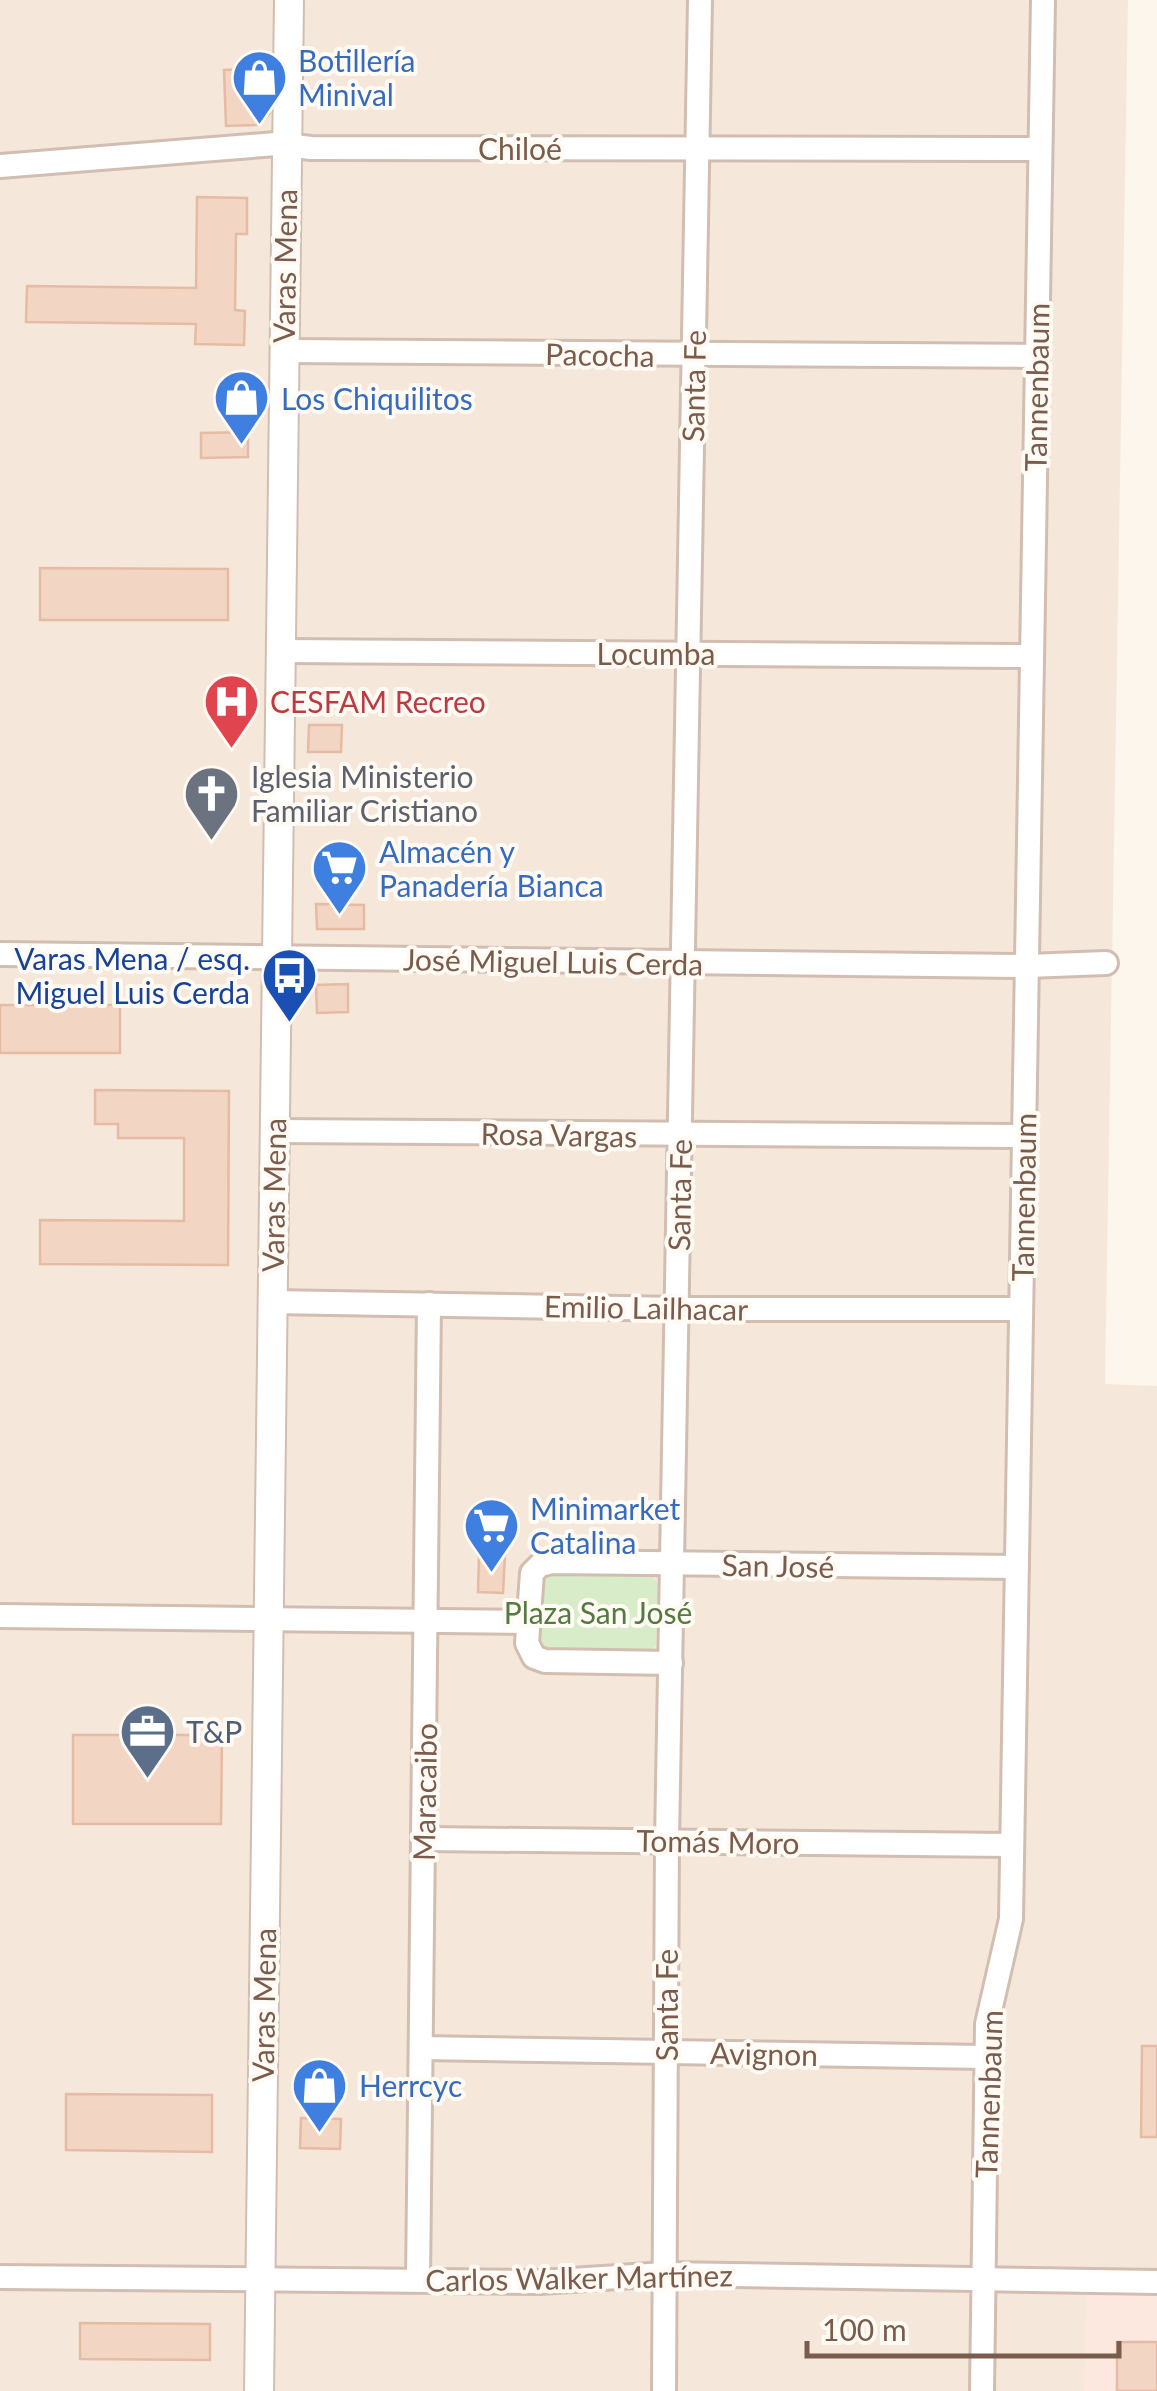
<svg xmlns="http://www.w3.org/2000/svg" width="1157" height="2391" viewBox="0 0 1157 2391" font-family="Lato,sans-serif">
<rect width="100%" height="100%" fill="#fdf6ec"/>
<path fill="#f5e8da" d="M0 0H1128L1105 1384 1157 1386V2391H0Z"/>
<path fill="#fde8e0" d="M1087 2293 1157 2295V2391H1084Z"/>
<path fill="#d8ecc9" d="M552 1573 652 1576 659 1585 656 1645 649 1651 546 1649 537 1634 540 1586Z"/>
<g fill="#f3d5c3" stroke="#e6bba3" stroke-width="2.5">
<path d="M271 68 270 113 260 125 226 126 224 70Z"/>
<path d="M197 197 247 198V234H236L235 310 245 311 244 345 195 344 196 324 26 322 27 286 196 288Z"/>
<path d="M248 432V457L201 458V433Z"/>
<path d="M40 568 228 569V620H40Z"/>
<path d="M309 725H342L341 752H308Z"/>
<path d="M316 904 364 905V929H317Z"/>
<path d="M348 984V1012L317 1013 316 985Z"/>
<rect x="0" y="1005" width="120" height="48"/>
<path d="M95 1090 229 1091 228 1265 40 1264V1220L184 1221V1138H118V1124H95Z"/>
<path d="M479 1555H505L503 1593 478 1592Z"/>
<path d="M73 1735H222L221 1824H73Z"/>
<path d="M1142 2046H1157V2137H1141Z"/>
<path d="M66 2094 212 2095V2152L66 2150Z"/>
<path d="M301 2118 341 2119 340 2149 300 2148Z"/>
<path d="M80 2323 210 2324V2360L80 2359Z"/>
<rect x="1117" y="2342" width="40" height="49"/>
</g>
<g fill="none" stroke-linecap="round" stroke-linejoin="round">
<defs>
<g id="minor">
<path d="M0 166 276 144 311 148 1040 149"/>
<path d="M283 351 1037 356"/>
<path d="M279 651 1032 656"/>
<path d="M0 954 1027 966 1106 963"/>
<path d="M274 1131 1024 1136"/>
<path d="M271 1302 678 1309H1021"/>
<path d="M0 1616 528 1622"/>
<path d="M671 1663 545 1661 534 1657 527 1643 532 1573 540 1565 552 1562 1017 1567"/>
<path d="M424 1839 1012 1845"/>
<path d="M421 2048 986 2057"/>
<path d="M0 2277 540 2282 665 2274 1157 2282"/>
<path d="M418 2280 429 1304"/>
<path d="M664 2391 667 1840 700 0"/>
<path d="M982 2391 987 2024 1011 1919 1043 0"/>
</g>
<path id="tertiary" d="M259 2391 289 0"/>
</defs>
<use href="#minor" stroke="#d1beb0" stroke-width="28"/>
<use href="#tertiary" stroke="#d1beb0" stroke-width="32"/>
<use href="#minor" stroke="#fff" stroke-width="22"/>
<use href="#tertiary" stroke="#fff" stroke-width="28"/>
</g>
<defs>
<symbol id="shop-pin" viewBox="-11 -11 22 30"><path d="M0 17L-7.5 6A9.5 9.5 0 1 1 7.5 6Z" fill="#3f7fe0" stroke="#fffaf3"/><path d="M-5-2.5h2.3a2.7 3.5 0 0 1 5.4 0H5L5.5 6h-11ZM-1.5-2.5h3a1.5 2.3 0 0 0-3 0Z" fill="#fff"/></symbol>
<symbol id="hospital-pin" viewBox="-11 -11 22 30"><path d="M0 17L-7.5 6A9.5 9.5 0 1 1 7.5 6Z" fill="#e0444e" stroke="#fffaf3"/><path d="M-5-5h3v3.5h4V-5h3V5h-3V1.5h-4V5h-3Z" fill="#fff"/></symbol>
<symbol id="church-pin" viewBox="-11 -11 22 30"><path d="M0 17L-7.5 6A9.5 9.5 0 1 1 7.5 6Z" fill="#6b7280" stroke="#fffaf3"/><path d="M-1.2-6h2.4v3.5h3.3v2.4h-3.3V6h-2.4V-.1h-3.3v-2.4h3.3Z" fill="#fff"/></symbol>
<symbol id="supermarket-pin" viewBox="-11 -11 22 30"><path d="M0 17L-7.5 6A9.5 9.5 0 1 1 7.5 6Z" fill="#3f7fe0" stroke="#fffaf3"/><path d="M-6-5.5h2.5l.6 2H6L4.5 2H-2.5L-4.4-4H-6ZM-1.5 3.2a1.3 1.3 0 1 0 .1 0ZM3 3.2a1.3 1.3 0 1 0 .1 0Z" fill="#fff"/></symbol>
<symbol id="bus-pin" viewBox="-11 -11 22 30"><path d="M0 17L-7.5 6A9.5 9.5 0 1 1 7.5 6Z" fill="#1a4fb4" stroke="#fffaf3"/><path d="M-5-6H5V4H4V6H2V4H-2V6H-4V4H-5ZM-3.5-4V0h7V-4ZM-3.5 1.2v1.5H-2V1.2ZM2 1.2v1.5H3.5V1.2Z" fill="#fff"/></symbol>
<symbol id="office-pin" viewBox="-11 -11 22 30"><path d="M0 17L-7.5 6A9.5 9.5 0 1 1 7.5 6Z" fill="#5c6f8a" stroke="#fffaf3"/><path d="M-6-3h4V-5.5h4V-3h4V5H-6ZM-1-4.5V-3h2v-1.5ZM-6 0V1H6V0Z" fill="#fff"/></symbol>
</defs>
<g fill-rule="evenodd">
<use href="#shop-pin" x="228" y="46" width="63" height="86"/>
<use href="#shop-pin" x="210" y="366" width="63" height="86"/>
<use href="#hospital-pin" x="200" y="670" width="63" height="86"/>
<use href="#church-pin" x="180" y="762" width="63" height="86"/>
<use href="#supermarket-pin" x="308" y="836" width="63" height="86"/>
<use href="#bus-pin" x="258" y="944" width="63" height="86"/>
<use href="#supermarket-pin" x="460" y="1494" width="63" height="86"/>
<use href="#office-pin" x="116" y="1700" width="63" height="86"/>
<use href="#shop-pin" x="288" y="2054" width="63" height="86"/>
</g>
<g text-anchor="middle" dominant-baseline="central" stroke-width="8" stroke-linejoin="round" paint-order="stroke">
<g font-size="30" fill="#366cbe" stroke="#fffaf3" text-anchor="start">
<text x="298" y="60">Botillería<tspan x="298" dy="34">Minival</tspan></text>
<text x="281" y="398">Los Chiquilitos</text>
<text x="379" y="851">Almacén y<tspan x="379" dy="34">Panadería Bianca</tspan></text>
<text x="530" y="1508">Minimarket<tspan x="530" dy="34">Catalina</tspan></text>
<text x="359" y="2085">Herrcyc</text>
</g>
<g font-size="30" fill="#7a5c4d" stroke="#fffaf3">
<text x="520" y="148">Chiloé</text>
<text transform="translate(284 266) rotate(-89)">Varas Mena</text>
<text transform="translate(600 354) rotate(1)">Pacocha</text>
<text transform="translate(693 386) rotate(-89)">Santa Fe</text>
<text transform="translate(1036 387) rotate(-89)">Tannenbaum</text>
<text x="656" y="653">Locumba</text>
<text transform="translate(553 961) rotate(1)">José Miguel Luis Cerda</text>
<text transform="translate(559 1134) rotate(1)">Rosa Vargas</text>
<text transform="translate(273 1195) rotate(-89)">Varas Mena</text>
<text transform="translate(679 1195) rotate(-89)">Santa Fe</text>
<text transform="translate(1023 1197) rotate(-89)">Tannenbaum</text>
<text transform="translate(646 1307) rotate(1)">Emilio Lailhacar</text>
<text transform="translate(778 1565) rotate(1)">San José</text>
<text transform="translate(424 1792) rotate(-89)">Maracaibo</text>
<text transform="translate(718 1841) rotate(1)">Tomás Moro</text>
<text transform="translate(263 2005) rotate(-89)">Varas Mena</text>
<text transform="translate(666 2005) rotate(-90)">Santa Fe</text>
<text transform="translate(764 2053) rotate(1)">Avignon</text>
<text transform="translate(988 2094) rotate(-88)">Tannenbaum</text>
<text transform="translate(579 2277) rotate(-1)">Carlos Walker Martínez</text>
</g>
<g font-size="30" fill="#be3a42" stroke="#fffaf3" text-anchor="start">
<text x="270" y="701">CESFAM Recreo</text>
</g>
<g font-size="30" fill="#5b616d" stroke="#fffaf3" text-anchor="start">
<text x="251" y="776">Iglesia Ministerio<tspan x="251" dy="34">Familiar Cristiano</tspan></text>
</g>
<g font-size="30" fill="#164399" stroke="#fffaf3" text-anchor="end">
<text x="250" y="958">Varas Mena / esq.<tspan x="250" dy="34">Miguel Luis Cerda</tspan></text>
</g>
<g font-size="30" fill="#537a41" stroke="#fffaf3">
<text x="598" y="1612">Plaza San José</text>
</g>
<g font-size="30" fill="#4e5e75" stroke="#fffaf3" text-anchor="start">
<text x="186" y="1731">T&amp;P</text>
</g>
</g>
<path d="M807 2341v15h312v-15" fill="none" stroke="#7a5c4d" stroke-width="5"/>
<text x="822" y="2341" font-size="30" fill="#7a5c4d" stroke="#fffaf3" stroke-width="8" paint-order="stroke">100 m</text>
</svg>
